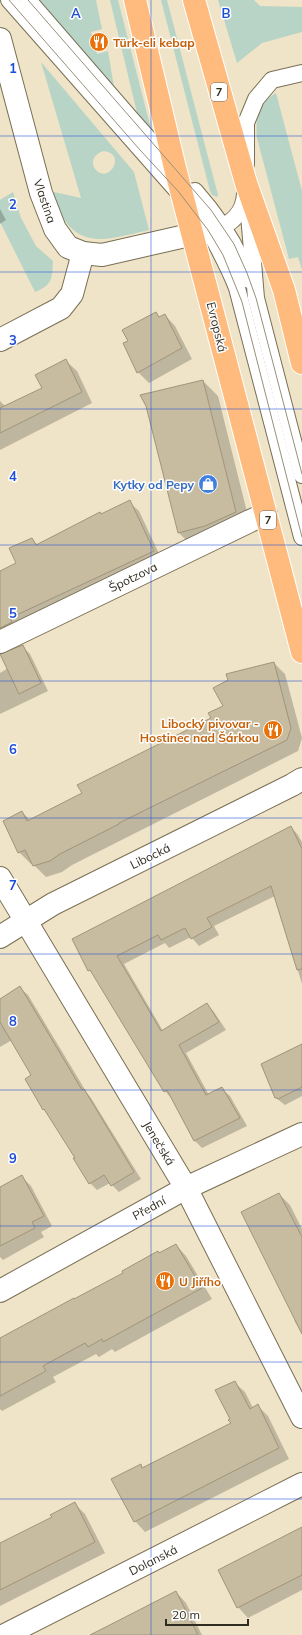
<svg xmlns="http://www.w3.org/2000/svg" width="302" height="1635" viewBox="0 0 302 1635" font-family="Mulish,sans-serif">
<rect width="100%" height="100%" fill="#efe4c7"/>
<g fill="#b8d4c6" fill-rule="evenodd">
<path d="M38 0H96L102 29 91 32 97 54 108 51 114 87Z"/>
<path d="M110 0H118L151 129 137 113Z"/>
<path d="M161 0H167L218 195 217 197 212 195 210 191Z"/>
<path d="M218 0H254L260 6 302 7V32L262 43 237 63Z"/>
<path d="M41 62 134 172 149 230C115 237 83 252 61 215 57 209 52 199 54 192L81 198ZM104 151C127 154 109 184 96 170 89 162 95 153 104 151Z"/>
<path d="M276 93 302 191V270L298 257 289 259 257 138C255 121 259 102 276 93Z"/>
<path d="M13 192 21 218 36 246 53 261C52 278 53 285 35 292L0 222V200Z"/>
</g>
<g fill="#0003">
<path d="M0 209 6 220 0 224Z"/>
<path d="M156 313 160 318 165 315 175 326 192 359 149 383 138 372 129 341Z"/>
<path d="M66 361 77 371 92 403 0 450V401L6 407 43 389Z"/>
<path d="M203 381 218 396 251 528 194 548 179 533Z"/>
<path d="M129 502 139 511 162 560 0 643V572L17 564 32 539 38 545 100 513 102 515Z"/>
<path d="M22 646 30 654 48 691 0 714V673L8 668Z"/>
<path d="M274 663 285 674 302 738 298 751 72 865 62 872 46 877 32 863 31 864 19 852 22 812 30 820 83 794 212 719 224 706 229 681Z"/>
<path d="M291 827 298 835 302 842V984L275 896 214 926 219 935 199 946 191 937 169 948 165 943 124 964 163 1031 207 1004 214 1012 226 1030 186 1053 209 1095 222 1089 230 1096 247 1126 202 1148 194 1140 172 1099 165 1091 93 974 89 970Z"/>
<path d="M20 988 28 995 87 1093 91 1098 141 1179 119 1192 110 1183 97 1190 90 1183 32 1076 12 1040 0 1047V1000Z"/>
<path d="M302 1045V1096L285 1105 276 1098Z"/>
<path d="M22 1177 31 1186 52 1226 41 1232 44 1237 3 1260 0 1257V1188Z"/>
<path d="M279 1194 290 1205 302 1229V1334L294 1320 296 1319Z"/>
<path d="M176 1245 186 1256 212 1299 115 1352 112 1349 99 1357 96 1354 53 1377 56 1382 2 1411 0 1409V1339L124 1273 158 1252 160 1254Z"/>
<path d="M234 1382 245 1392 253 1408 258 1406 268 1416 289 1459 145 1532 135 1521 140 1465 144 1469 232 1424Z"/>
<path d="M75 1504 85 1514 105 1553 0 1606V1544L53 1517Z"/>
<path d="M302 1528V1590L248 1618 238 1607Z"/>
<path d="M176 1592 186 1603 202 1635H92Z"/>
</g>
<g fill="#c7bca0" stroke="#a0957a">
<path d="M156 312 159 317 165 314 182 348 137 373 123 343 128 341 122 330Z"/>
<path d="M66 359 82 392 0 433V408L42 388 35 375Z"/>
<path d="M203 380 236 512 205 526 178 533 146 406 140 395Z"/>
<path d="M130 500 154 551 10 618 12 622 0 628V571L16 563 9 548 32 538 36 545 100 512 101 514Z"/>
<path d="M23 645 41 683 19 694 0 654Z"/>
<path d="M274 662 291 728 287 740 119 823V824L60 854 50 861 33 866 25 850 18 853 3 821 22 811 27 821 82 793 77 785 211 718 208 713 223 706 213 688 228 680 226 674Z"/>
<path d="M291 826 302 849V969L297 970 271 886 207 918 212 927 191 939 185 928 161 940 158 935 117 956 161 1031 207 1003 219 1022 179 1045 206 1095 222 1087 240 1118 194 1141 167 1090 164 1092 90 970 88 971 72 939Z"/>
<path d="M20 986 82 1090 84 1089 134 1172 111 1186 104 1175 89 1184 73 1158H75L44 1109 43 1110 25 1079 31 1075 0 1022V999Z"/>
<path d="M302 1044V1087L278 1099 277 1098H275L261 1064Z"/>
<path d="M22 1175 44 1216 32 1222 35 1228 0 1246V1187Z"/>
<path d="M279 1193 302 1237V1334L241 1212Z"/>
<path d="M176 1244 202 1288 103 1342 102 1339 88 1347 85 1343 43 1366 46 1371 0 1396V1338L74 1298V1299L123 1273 122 1271 158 1251 159 1253Z"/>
<path d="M235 1381 250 1409 258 1404 279 1448 134 1522 111 1479 141 1464 142 1468 231 1423 228 1420 230 1419 215 1390Z"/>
<path d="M75 1502 95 1542 0 1590V1543L52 1517 50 1515Z"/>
<path d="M302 1527V1575L237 1608 218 1570Z"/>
<path d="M176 1591 198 1635H90L143 1608Z"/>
</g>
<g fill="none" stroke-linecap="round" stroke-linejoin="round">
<defs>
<g id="lane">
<path d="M9 0 180 194"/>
<path d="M28 0 131 119 173 166"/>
<path d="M246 164V123L256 99 272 80 302 73"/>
<path d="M187 190C204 223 224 254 237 288L302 537"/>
<path d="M195 191C218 217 238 246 249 280"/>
<path d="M248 203 256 298 302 475"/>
<path d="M216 229C232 224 244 212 245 194"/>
</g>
<g id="street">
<path d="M0 39 41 193 55 229 68 247 83 253 102 255 216 229"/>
<path d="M0 340 61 308 72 294 83 253"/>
<path d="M0 642 250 521 266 514"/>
<path d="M0 878 186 1188 302 1417"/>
<path d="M0 1291 186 1188 302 1134"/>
<path d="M5 1635 302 1484"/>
</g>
<path id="secondary" d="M0 937 53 904 292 785 302 779"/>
<g id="primary">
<path d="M135 0 175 168 302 652"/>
<path d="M194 0 246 183 284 290 302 363"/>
</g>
</defs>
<use href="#lane" stroke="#796f55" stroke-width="18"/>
<use href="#street" stroke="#796f55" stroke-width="24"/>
<use href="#secondary" stroke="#796f55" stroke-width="24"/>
<use href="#primary" stroke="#fff" stroke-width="24"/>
<use href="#lane" stroke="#fff" stroke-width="16"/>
<use href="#street" stroke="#fff" stroke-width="22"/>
<use href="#secondary" stroke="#fff" stroke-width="22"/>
<use href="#primary" stroke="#febb7d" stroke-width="22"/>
<g stroke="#988f7b" stroke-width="1">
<path d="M9 0 140 150 178 191 208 230 223 255 242 302 302 537"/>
<path d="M28 0 211 210 234 244 247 273 256 298 302 474"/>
</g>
</g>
<path fill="none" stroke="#1d4ed8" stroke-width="1" stroke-opacity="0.55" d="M151 0V1635M0 136H302M0 272H302M0 409H302M0 545H302M0 681H302M0 818H302M0 954H302M0 1090H302M0 1226H302M0 1362H302M0 1499H302"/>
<defs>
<symbol id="restaurant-disc" viewBox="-11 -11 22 22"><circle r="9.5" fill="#e8710a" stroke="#fff"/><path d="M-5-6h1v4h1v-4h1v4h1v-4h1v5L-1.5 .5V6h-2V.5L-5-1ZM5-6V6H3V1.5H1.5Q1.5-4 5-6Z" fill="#fff"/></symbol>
<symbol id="shop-disc" viewBox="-11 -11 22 22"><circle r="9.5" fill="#3f7fe0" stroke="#fff"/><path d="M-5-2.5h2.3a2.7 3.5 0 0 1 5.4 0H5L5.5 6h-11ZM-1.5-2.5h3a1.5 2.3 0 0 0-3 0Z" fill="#fff"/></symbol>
</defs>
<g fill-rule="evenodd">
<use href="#restaurant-disc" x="88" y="31" width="22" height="22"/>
<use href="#shop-disc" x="197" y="473" width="22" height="22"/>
<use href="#restaurant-disc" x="262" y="719" width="22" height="22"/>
<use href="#restaurant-disc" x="154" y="1270" width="22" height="22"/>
</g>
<g text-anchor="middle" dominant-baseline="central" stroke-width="3" stroke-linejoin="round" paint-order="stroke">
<g fill="#fff" stroke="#6f6b64" stroke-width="1">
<rect x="211" y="83" width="16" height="18" rx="3"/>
<rect x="260" y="511" width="16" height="18" rx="3"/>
</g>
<g font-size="11" font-weight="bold" fill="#312c21">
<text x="219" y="92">7</text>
<text x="268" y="520">7</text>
</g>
<g font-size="12" font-weight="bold" fill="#c56008" stroke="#fff" text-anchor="start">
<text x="113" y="42">Türk-eli kebap</text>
<text x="259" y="723" text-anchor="end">Libocký pivovar -<tspan x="259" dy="14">Hostinec nad Šárkou</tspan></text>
<text x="179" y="1281">U Jiřího</text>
</g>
<g font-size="12" fill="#312c21" stroke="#fff">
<text transform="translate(45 201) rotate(71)">Vlastina</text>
<text transform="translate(217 327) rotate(76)">Evropská</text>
<text transform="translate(133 577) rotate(-26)">Špotzova</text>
<text transform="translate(150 856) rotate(-26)">Libocká</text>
<text transform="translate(159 1143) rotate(59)">Jenečská</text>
<text transform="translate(149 1208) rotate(-29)">Přední</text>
<text transform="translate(153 1560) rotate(-27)">Dolanská</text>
</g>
<g font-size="12" font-weight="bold" fill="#366cbe" stroke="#fff" text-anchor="end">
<text x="194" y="484">Kytky od Pepy</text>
</g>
</g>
<g font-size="13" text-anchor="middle" font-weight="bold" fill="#1d4ed8" stroke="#fff" stroke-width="3" stroke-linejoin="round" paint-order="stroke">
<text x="76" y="18">A</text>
<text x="226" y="18">B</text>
<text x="13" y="73">1</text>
<text x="13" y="209">2</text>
<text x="13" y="345">3</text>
<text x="13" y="481">4</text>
<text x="13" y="618">5</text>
<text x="13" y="754">6</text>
<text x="13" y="890">7</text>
<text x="13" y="1026">8</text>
<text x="13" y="1163">9</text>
</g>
<path d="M166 1619v6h82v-6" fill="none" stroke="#312c21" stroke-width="2"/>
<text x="172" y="1619" font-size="12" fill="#312c21" stroke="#ffffff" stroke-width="3" paint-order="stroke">20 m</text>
</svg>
